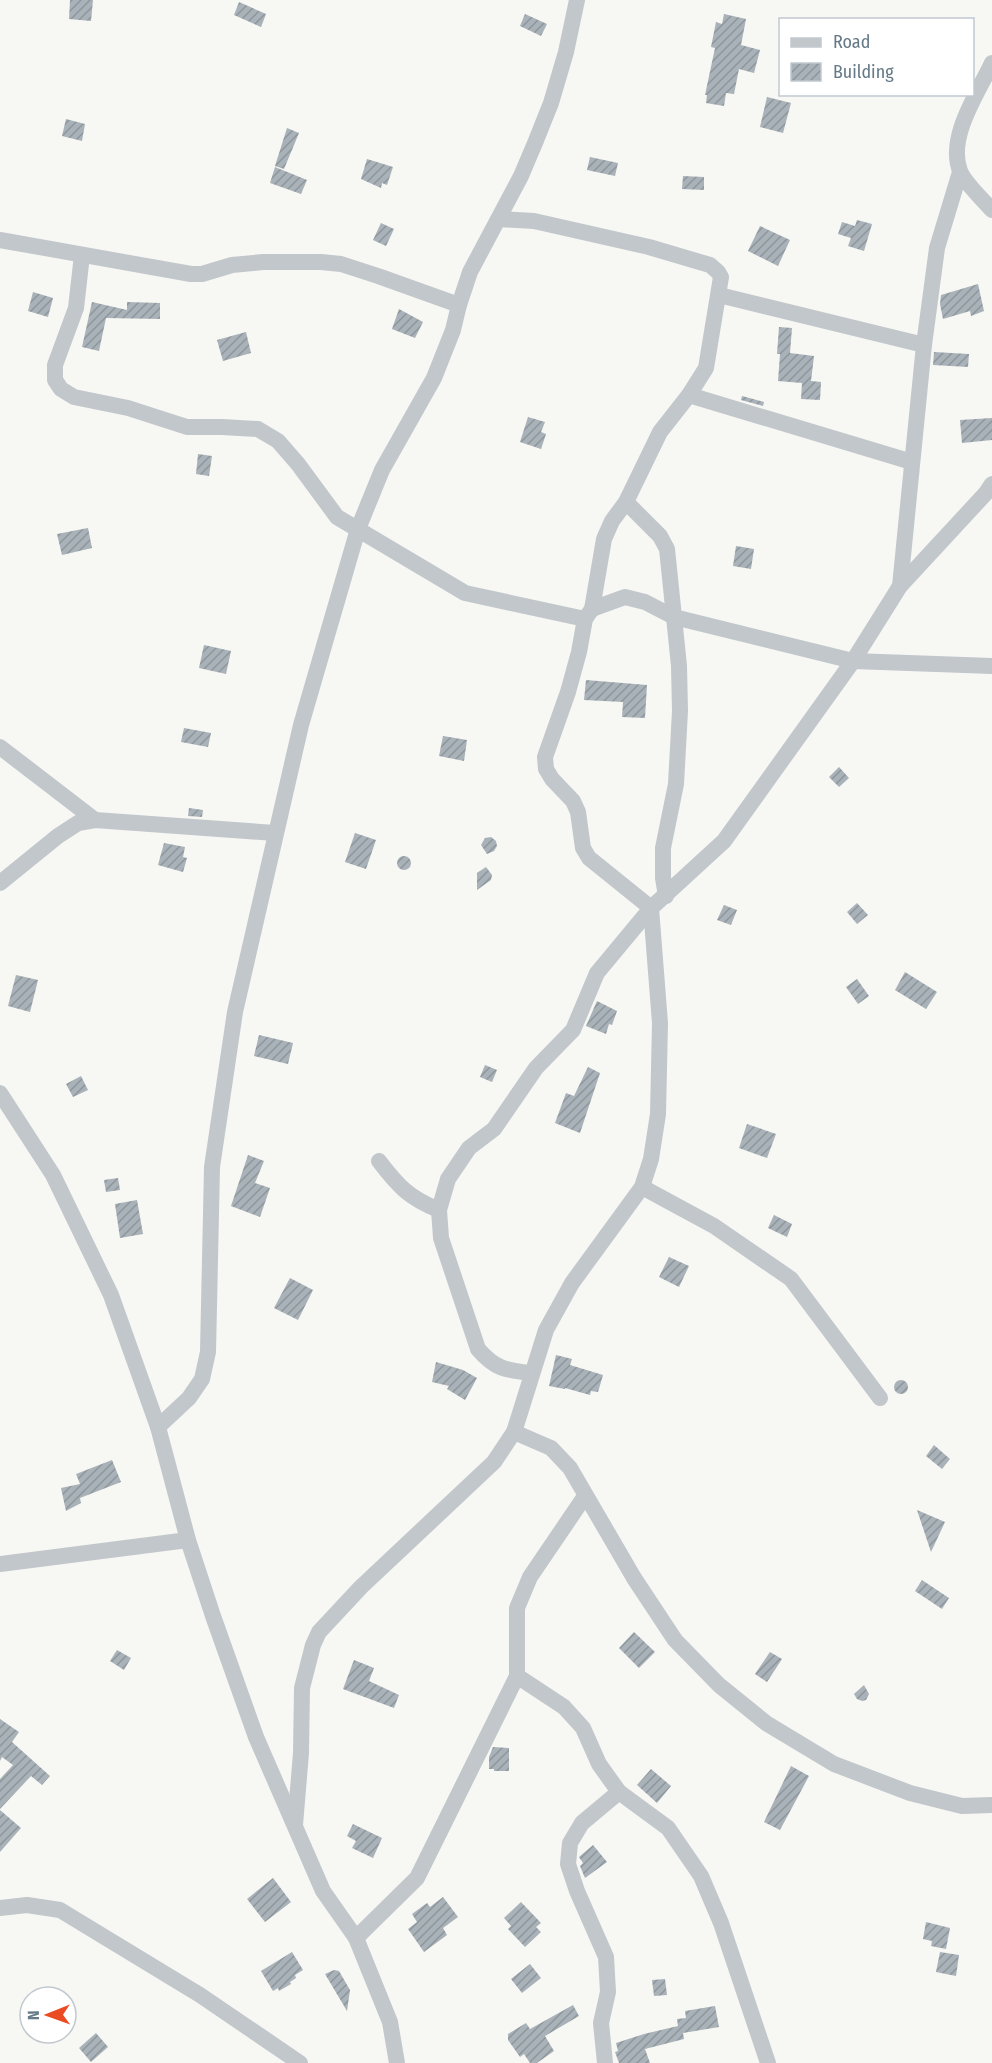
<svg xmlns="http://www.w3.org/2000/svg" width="992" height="2063" viewBox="0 0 992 2063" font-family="'Fira Sans Condensed',sans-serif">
<defs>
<pattern id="building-hatch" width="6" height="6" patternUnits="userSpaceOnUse" patternTransform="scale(1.5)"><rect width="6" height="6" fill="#a9b2b8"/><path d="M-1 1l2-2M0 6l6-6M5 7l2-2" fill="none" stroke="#8d969b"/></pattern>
</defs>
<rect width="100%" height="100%" fill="#f7f7f4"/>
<g fill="url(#building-hatch)">
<path d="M70 0H93L91 21 69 19Z"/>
<path d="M239 2 266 14 261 27 234 15Z"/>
<path d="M525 14 547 24 541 36 520 26Z"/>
<path d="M724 14 746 19 741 45 760 50 754 73 739 69 734 94 726 93 724 106 706 103 707 95H705L715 48 711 47 716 22 722 24Z"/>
<path d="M767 97 791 103 783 133 760 127Z"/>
<path d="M66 119 85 124 82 141 62 136Z"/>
<path d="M287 128 299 133 284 169 275 166Z"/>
<path d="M590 157 618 163 615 176 587 170Z"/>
<path d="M367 159 393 167 387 185 382 183 381 188 361 179Z"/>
<path d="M275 167 307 180 301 194 270 183Z"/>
<path d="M683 176 704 177V190L682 189Z"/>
<path d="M857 220 872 224 864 251 848 246 851 238 838 234 842 222 855 226Z"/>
<path d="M381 223 394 229 386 246 373 240Z"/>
<path d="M760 226 790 240 778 266 748 251Z"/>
<path d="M978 284 984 311 971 316 970 311 943 319 940 304 941 295Z"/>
<path d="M33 292 53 298 48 317 28 311Z"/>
<path d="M92 302 127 310V302L160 303V319L106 318 99 351 82 347Z"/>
<path d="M399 309 423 322 415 338 392 329Z"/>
<path d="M779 327 792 328 790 353 814 356 811 381 821 382 820 400 801 399 802 383 778 381 780 354H777Z"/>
<path d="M246 332 251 353 223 361 217 340Z"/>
<path d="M934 352 969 354 968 367 933 365Z"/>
<path d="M742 396 764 402 763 406 741 400Z"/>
<path d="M528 417 545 422 541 432 546 434 541 449 520 442Z"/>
<path d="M992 418V440L962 443 960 420Z"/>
<path d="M198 454 212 456 209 476 196 474Z"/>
<path d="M88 528 92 548 62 555 57 534Z"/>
<path d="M736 546 754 549 751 569 733 566Z"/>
<path d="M204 645 231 651 226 674 199 668Z"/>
<path d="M586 680 647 685 645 718 622 717 623 702 584 700Z"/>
<path d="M184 728 211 733 208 747 181 742Z"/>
<path d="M443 736 467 740 464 761 439 756Z"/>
<path d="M839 767 849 778 839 787 829 777Z"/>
<path d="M189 808 203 810 202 817 188 816Z"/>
<path d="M355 833 376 840 366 869 345 862Z"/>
<path d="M491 837 496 841 497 846 494 851 487 854 481 845 485 838Z"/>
<path d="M164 843 185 847 183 857 187 858 183 872 158 865Z"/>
<circle cx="404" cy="863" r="7"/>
<path d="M486 867 492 875 491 880 477 890V873Z"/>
<path d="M857 903 868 915 857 924 847 912Z"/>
<path d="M724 905 737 910 731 925 717 920Z"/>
<path d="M905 972 937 992 926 1009 895 990Z"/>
<path d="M16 975 38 980 30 1012 8 1006Z"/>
<path d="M857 979 869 996 858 1004 846 987Z"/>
<path d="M597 1001 617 1011 612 1025 609 1024 606 1034 586 1026Z"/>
<path d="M259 1035 293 1043 288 1064 254 1056Z"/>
<path d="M485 1065 497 1070 492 1082 480 1077Z"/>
<path d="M588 1067 600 1073 580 1133 555 1123 566 1093 574 1096Z"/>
<path d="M81 1076 88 1090 73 1097 66 1084Z"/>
<path d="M747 1124 776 1134 767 1158 739 1148Z"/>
<path d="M248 1155 264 1161 255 1183 270 1188 260 1217 231 1206Z"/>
<path d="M118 1178 120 1190 106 1192 104 1180Z"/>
<path d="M137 1200 143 1234 120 1238 115 1204Z"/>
<path d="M774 1215 792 1224 787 1237 768 1228Z"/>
<path d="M669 1257 689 1266 679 1287 659 1277Z"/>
<path d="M290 1278 313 1290 298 1320 274 1308Z"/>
<path d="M556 1355 572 1359 570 1365 603 1375 598 1392 591 1391 590 1395 565 1388V1389L549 1386Z"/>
<path d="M436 1362 463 1370 477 1378 465 1400 447 1389 449 1386 432 1382Z"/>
<circle cx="901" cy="1387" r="7"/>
<path d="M934 1445 950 1459 942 1469 926 1456Z"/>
<path d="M112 1460 121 1482 80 1498 81 1503 66 1511 61 1488 80 1484 76 1474Z"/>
<path d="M917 1510 945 1522 931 1552Z"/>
<path d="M922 1580 949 1598 942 1609 915 1591Z"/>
<path d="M634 1632 655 1652 639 1668 619 1648Z"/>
<path d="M117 1650 131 1658 124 1670 110 1661Z"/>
<path d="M770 1652 782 1659 767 1682 755 1674Z"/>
<path d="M354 1660 374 1668 369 1681 399 1695 394 1708 343 1689Z"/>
<path d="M864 1685 869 1694 866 1700 862 1701 857 1699 854 1694Z"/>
<path d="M0 1719 19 1732 12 1742 50 1776 42 1785 31 1776 0 1809V1779L13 1765 2 1757 0 1761Z"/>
<path d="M493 1747 509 1748V1771H494V1769H489V1757Z"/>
<path d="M791 1766 809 1776 780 1830 764 1822Z"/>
<path d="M651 1769 671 1786 657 1803 637 1785Z"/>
<path d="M0 1810 21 1828 0 1852Z"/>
<path d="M353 1824 382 1838 373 1858 352 1848 356 1841 347 1836Z"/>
<path d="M593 1845 607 1862 585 1878 580 1866 583 1863 579 1857Z"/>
<path d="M273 1878 291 1902 265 1922 247 1899Z"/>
<path d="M443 1897 458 1917 443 1928 447 1935 424 1952 408 1929 417 1922 412 1914 427 1903 430 1907Z"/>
<path d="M521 1902 541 1923 536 1927 541 1932 525 1947 508 1929 511 1926 504 1918Z"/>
<path d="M926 1922 950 1928 946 1949 931 1946 932 1941 923 1939Z"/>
<path d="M292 1952 303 1970 295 1975 296 1978 290 1982 291 1984 279 1991 278 1988 273 1991 261 1971Z"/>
<path d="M940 1952 959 1955 956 1976 936 1972Z"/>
<path d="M530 1964 541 1978 522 1993 511 1979Z"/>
<path d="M334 1970 339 1971 350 1990 347 2011 325 1974Z"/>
<path d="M665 1979 667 1995 654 1996 652 1980Z"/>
<path d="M573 2005 579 2016 545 2036 554 2051 537 2063H530L524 2054 520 2057 508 2040V2034L526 2023 530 2029Z"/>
<path d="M715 2006 719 2027 683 2033 684 2039 645 2049 650 2063H619L615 2052 618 2051 616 2043 644 2034 678 2026 677 2019 686 2018 685 2011Z"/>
<path d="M96 2033 108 2047 91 2062 79 2048Z"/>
</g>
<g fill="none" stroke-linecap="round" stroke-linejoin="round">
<g stroke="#c2c7cb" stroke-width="16">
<path d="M992 63C978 93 947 137 960 171 964 182 984 201 992 210"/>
<path d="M0 240 191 274H202L232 265 263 262H321L341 264 378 276 459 305"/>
<path d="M82 255 76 308 55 365V380L61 389 74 397 128 408 187 427H222L258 429 278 441 298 464 337 517 465 593 585 619"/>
<path d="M719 295 924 345 900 586"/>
<path d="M924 345 937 248 960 172"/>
<path d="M689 395 912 462"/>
<path d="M626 502 660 536 667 549 674 617 679 666 680 711 676 784 663 848V878L666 896"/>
<path d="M592 609 625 597 645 602 674 617 853 661 992 666"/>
<path d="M0 747 95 820"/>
<path d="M0 883 58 836 78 823 95 820 275 833"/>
<path d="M0 1093 53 1175 111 1295 158 1427 188 1540 213 1616 256 1737 323 1891 356 1938 390 2022 397 2063"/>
<path d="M379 1161C398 1186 409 1198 439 1210"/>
<path d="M642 1187 714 1226 791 1279 880 1398"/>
<path d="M531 1373C505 1370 495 1369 478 1349L441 1238 439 1210 448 1179 469 1148 494 1129 536 1068 573 1030 597 973 651 908 724 841 853 661 900 586 986 493 992 484"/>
<path d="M158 1427 189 1398 202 1379 208 1352 212 1167 235 1012 301 725 358 529 382 470 434 378 453 330 459 305 470 272 521 176 535 143 551 103 566 52 577 0"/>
<path d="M514 1432 551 1448 570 1468 634 1578 675 1640 719 1685 766 1723 834 1764 910 1793 962 1806 992 1805"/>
<path d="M0 1564 188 1540"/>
<path d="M517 1676 564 1707 583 1728 599 1764 619 1792 668 1828 701 1876 721 1923 768 2063"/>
<path d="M295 1825 301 1753 302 1688 313 1645 319 1632 361 1587 494 1462 514 1432 546 1330 572 1283 642 1187 651 1159 658 1114 660 1023 651 908 589 858 583 848 578 812 573 801 552 779 546 769 545 757 568 692 579 652 585 619 592 609 604 539 612 521 626 502 660 432 689 395 706 368 721 277 718 272 710 265 649 247 534 221 499 219"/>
<path d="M0 1908 27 1905 60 1910 200 1995 300 2063"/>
<path d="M356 1938 417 1878 517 1676V1608L530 1577 585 1496"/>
<path d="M605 2063 601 2023 608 1992 606 1957 577 1891 568 1864 570 1843 582 1823 619 1792"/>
</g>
</g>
<rect x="779" y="18" width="195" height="78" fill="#ffffff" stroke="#c1c9cf" stroke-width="1.5"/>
<rect x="791" y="38" width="30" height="9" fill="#c2c7cb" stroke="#c1c9cf" stroke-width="1.5"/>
<text x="833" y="48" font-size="18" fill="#657987">Road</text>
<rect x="791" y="63" width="30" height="18" fill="url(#building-hatch)" stroke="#c1c9cf" stroke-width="1.5"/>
<text x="833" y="78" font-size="18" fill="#657987">Building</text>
<g transform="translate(48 2015) rotate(269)"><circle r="28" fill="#ffffff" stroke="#c1c9cf" stroke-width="1.5"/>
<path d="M0-4.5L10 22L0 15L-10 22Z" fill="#ea4b22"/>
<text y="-9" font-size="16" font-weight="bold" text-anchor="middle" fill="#657987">N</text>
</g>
</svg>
